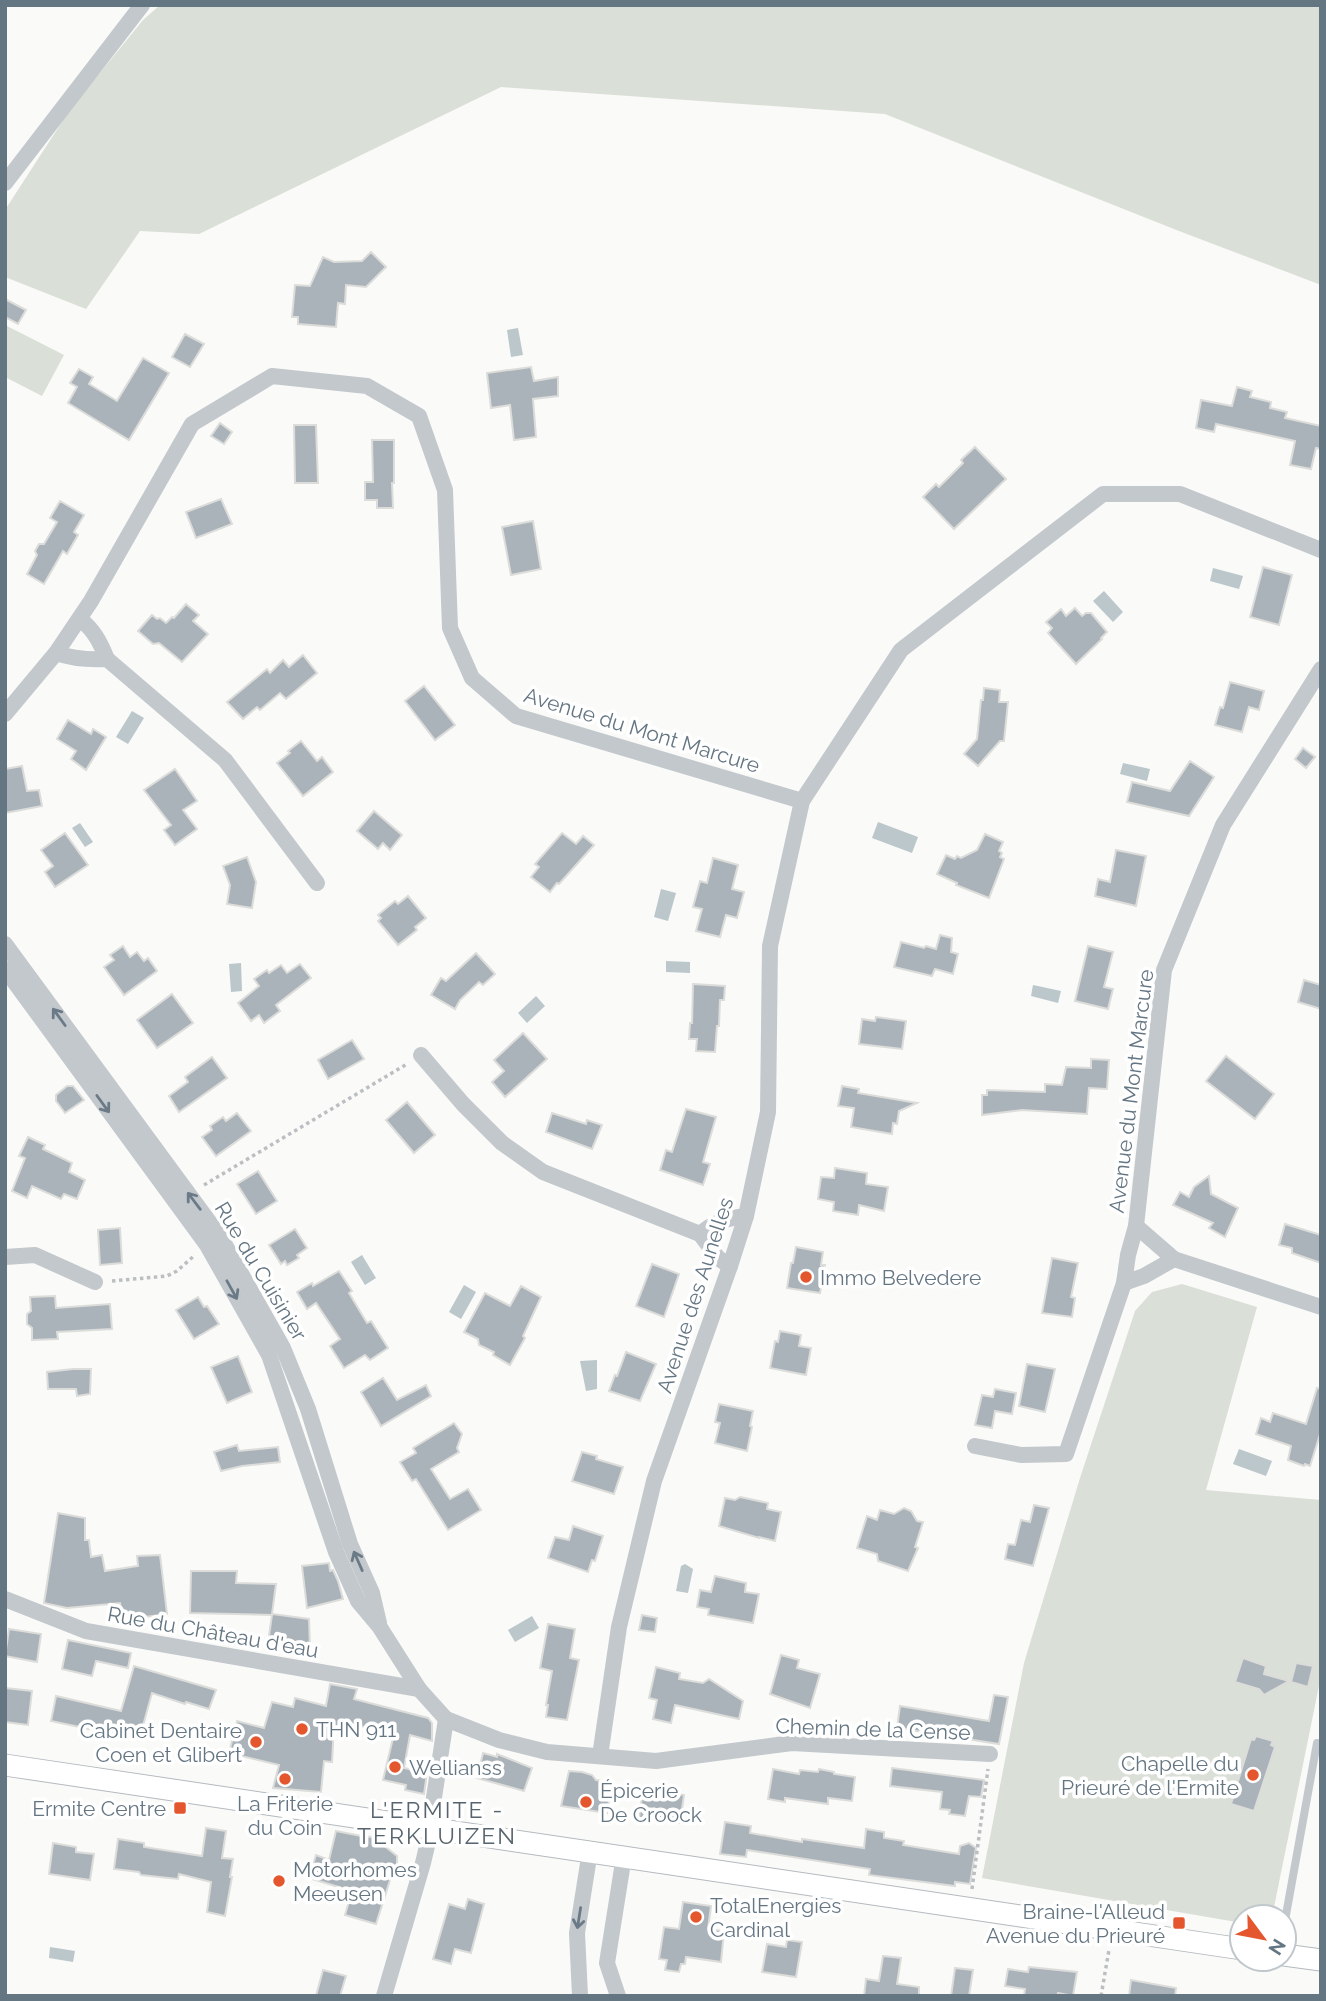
<svg xmlns="http://www.w3.org/2000/svg" width="1326" height="2001" viewBox="0 0 1326 2001" font-family="Raleway,sans-serif">
<rect width="100%" height="100%" fill="#fafaf8"/>
<g fill="#dadfd7">
<path d="M160 5H1321V285L1179 231 885 114 501 87 199 234 140 231 86 309 5 277V210L69 111 143 20Z"/>
<path d="M5 325 64 355 42 396 5 377Z"/>
<path d="M1182 1284 1257 1307 1206 1490 1321 1500V1676L1272 1917H1242V1923L982 1878 1024 1663 1080 1478 1135 1311 1152 1292Z"/>
</g>
<g fill="#bbc7cb">
<path d="M518 328 523 355 511 357 507 330Z"/>
<path d="M1213 568 1243 576 1239 589 1210 581Z"/>
<path d="M1104 591 1123 612 1113 622 1093 601Z"/>
<path d="M132 711 144 718 128 744 116 737Z"/>
<path d="M1123 763 1150 769 1147 781 1120 774Z"/>
<path d="M878 822 918 837 912 853 872 838Z"/>
<path d="M80 823 93 842 85 847 72 828Z"/>
<path d="M661 889 676 893 668 921 654 917Z"/>
<path d="M666 961 690 962V973L666 972Z"/>
<path d="M241 963 242 991 231 992 229 964Z"/>
<path d="M1033 985 1061 991 1058 1003 1031 996Z"/>
<path d="M536 996 545 1006 527 1023 518 1013Z"/>
<path d="M362 1255 376 1278 365 1285 351 1262Z"/>
<path d="M464 1285 476 1292 461 1319 449 1312Z"/>
<path d="M597 1360V1389L586 1391 580 1361Z"/>
<path d="M1239 1449 1272 1461 1266 1476 1233 1464Z"/>
<path d="M685 1564 693 1569 688 1593 676 1591 681 1566Z"/>
<path d="M532 1616 539 1628 515 1642 508 1630Z"/>
<path d="M50 1947 75 1951 73 1962 49 1958Z"/>
</g>
<g fill="#aab3b9" stroke="#dcdcda" stroke-width="2">
<path d="M371 252 386 267 366 287 346 285 345 304 338 303 336 327 298 324V317H292L295 285 310 286 323 257 334 262 362 261Z"/>
<path d="M5 299 26 310 18 324 5 317Z"/>
<path d="M185 334 204 344 190 367 172 357Z"/>
<path d="M143 358 169 373 129 440 68 403 77 387 70 383 79 369 93 377 89 384 117 401Z"/>
<path d="M531 367 534 381 558 377V396L533 399 536 437 514 440 510 405 491 408 487 373Z"/>
<path d="M1237 387 1252 391 1250 397 1271 402 1270 408 1287 412 1285 418 1321 426V449L1316 448 1311 469 1290 465 1295 441 1216 424 1214 432 1196 428 1201 400 1232 406Z"/>
<path d="M220 423 232 432 224 444 211 436Z"/>
<path d="M294 425H316L318 483H295Z"/>
<path d="M372 440H394V483H392L393 508H377V500H365V482H373Z"/>
<path d="M975 447 1006 479 954 529 923 497 936 484 939 487 963 463 961 460Z"/>
<path d="M221 499 232 524 196 538 186 512Z"/>
<path d="M60 501 84 515 74 532 78 535 67 554 63 551 44 584 27 574 37 555 35 551 39 544H44L57 522 50 518Z"/>
<path d="M533 521 541 569 511 575 502 527Z"/>
<path d="M1263 567 1292 575 1279 625 1250 617Z"/>
<path d="M186 604 199 615 193 621 208 634 182 662 159 643 153 644 138 631 152 615 157 619 160 618 166 623 172 617 174 618Z"/>
<path d="M1075 608 1082 616 1086 613H1091L1107 632 1101 638 1102 639 1076 664 1048 633 1052 628 1046 622 1061 609 1066 616Z"/>
<path d="M303 655 317 673 286 699 280 693 260 710 257 707 243 719 227 702 267 669 270 673 283 660 289 667Z"/>
<path d="M1230 682 1264 691 1259 710 1249 707 1242 732 1215 725 1220 707 1223 708Z"/>
<path d="M424 686 455 725 435 740 405 701Z"/>
<path d="M984 688 1000 690 999 702H1008L1004 741H1000L978 766 964 754 977 739 981 700H983Z"/>
<path d="M68 720 91 734 93 729 106 737 86 770 71 759 76 751 57 739Z"/>
<path d="M301 741 317 761 322 757 333 772 303 796 277 763 290 753 288 751Z"/>
<path d="M1303 748 1315 757 1306 768 1295 759Z"/>
<path d="M1190 761 1214 777 1189 816 1127 802 1132 782 1170 791Z"/>
<path d="M22 766 27 791 39 790 42 806 5 813V769Z"/>
<path d="M175 769 197 801 183 810 197 829 175 845 164 830 171 825 144 790Z"/>
<path d="M374 811 402 835 390 850 383 843 378 849 357 831Z"/>
<path d="M65 833 88 865 55 887 45 872 53 866 41 850Z"/>
<path d="M562 833 576 844 583 836 594 845 559 884 557 883 550 892 531 877 539 867 535 864Z"/>
<path d="M985 834 1003 842 999 851 1002 853 1000 857 1004 859 989 898 956 885 957 883 937 874 946 855 955 859 957 856 961 858 977 850Z"/>
<path d="M1116 850 1146 856 1136 906 1095 896 1098 879 1110 882Z"/>
<path d="M247 857 256 882 252 908 227 904 230 885 223 866Z"/>
<path d="M713 858 738 865 732 889 744 892 737 918 726 915 720 937 696 931 702 909 693 907 700 881 707 883Z"/>
<path d="M408 896 426 918 415 927 417 930 398 945 378 921 381 918 378 915 395 901 398 904Z"/>
<path d="M940 935 952 938 951 952 958 954 953 974 935 969 932 976 894 967 901 942 924 948 926 946 936 949Z"/>
<path d="M123 946 130 957 137 952 144 961 148 958 157 971 124 995 104 967 114 960 110 955Z"/>
<path d="M1088 946 1113 952 1104 987 1113 989 1108 1009 1075 1001Z"/>
<path d="M476 953 495 974 483 985 479 982 460 1000 455 1009 431 995 441 978 446 981Z"/>
<path d="M300 964 311 978 276 1005 280 1011 264 1023 259 1015 251 1021 238 1003 259 986 254 979 267 970 269 973 281 965 287 973Z"/>
<path d="M1304 980 1321 985V1009L1298 1002Z"/>
<path d="M693 984 725 986 724 1000H720L719 1026H717L715 1052 696 1051 697 1039H689L690 1023H692Z"/>
<path d="M172 994 193 1023 157 1048 137 1020Z"/>
<path d="M876 1017 906 1021 902 1049 859 1044 862 1019 875 1021Z"/>
<path d="M523 1033 547 1059 505 1097 492 1082 504 1071 494 1060Z"/>
<path d="M352 1040 364 1059 328 1079 318 1060Z"/>
<path d="M1226 1056 1274 1094 1255 1119 1206 1081Z"/>
<path d="M212 1057 227 1078 179 1112 169 1096 188 1082 185 1077Z"/>
<path d="M1091 1059 1109 1060 1107 1089 1089 1088 1087 1114 1022 1110 982 1115V1095H987V1090L1045 1092V1084L1062 1085 1066 1067 1091 1068Z"/>
<path d="M67 1086H73L84 1100 65 1113 56 1101V1095Z"/>
<path d="M842 1086 859 1089 858 1093 917 1103 899 1111 897 1124 893 1123 892 1134 851 1127 854 1108 838 1106Z"/>
<path d="M407 1102 435 1135 414 1153 386 1120Z"/>
<path d="M686 1109 716 1117 703 1162 710 1164 703 1185 660 1170 666 1150 672 1152Z"/>
<path d="M237 1113 251 1131 216 1156 202 1137 212 1130 210 1126 223 1117 226 1121Z"/>
<path d="M552 1113 586 1124 587 1120 602 1125 592 1149 546 1132Z"/>
<path d="M28 1137 45 1145 43 1149 72 1163 69 1172 85 1180 77 1199 64 1194 61 1199 32 1186 27 1198 12 1191 25 1158 19 1156Z"/>
<path d="M835 1168 867 1173 866 1184 888 1187 884 1211 859 1205 858 1215 833 1211 834 1202 818 1199 821 1177 834 1178Z"/>
<path d="M258 1171 277 1201 256 1214 237 1184Z"/>
<path d="M1209 1176 1211 1194 1238 1208 1225 1237 1209 1228 1213 1223 1173 1205 1180 1192 1189 1197 1194 1187Z"/>
<path d="M1285 1224 1321 1235V1263L1292 1253V1248L1279 1245Z"/>
<path d="M120 1228 122 1263 100 1265 98 1230Z"/>
<path d="M295 1229 307 1248 297 1255 299 1258 287 1265 285 1261 281 1264 269 1245Z"/>
<path d="M796 1247 823 1252 821 1265H825L820 1293 787 1288 791 1263H793Z"/>
<path d="M1052 1258 1078 1263 1071 1297 1075 1298 1072 1317 1042 1313Z"/>
<path d="M652 1264 679 1274 664 1317 636 1306Z"/>
<path d="M339 1271 352 1291 349 1293 367 1323 371 1321 388 1348 370 1360 365 1355 344 1368 330 1346 340 1339 316 1303 307 1309 297 1292 312 1283 313 1286Z"/>
<path d="M521 1286 541 1297 523 1336 525 1338 510 1365 493 1355 494 1352 479 1345 478 1339 464 1332 485 1293 510 1306Z"/>
<path d="M55 1296 56 1308 110 1304 112 1329 57 1332 58 1339 32 1340V1328L27 1324V1314L31 1311 30 1297Z"/>
<path d="M198 1297 204 1307 207 1306 219 1324 194 1339 176 1310Z"/>
<path d="M780 1331 801 1335 799 1346 811 1348 806 1375 770 1368 775 1341 778 1342Z"/>
<path d="M626 1352 656 1364 640 1401 609 1391 615 1375 617 1376Z"/>
<path d="M238 1356 252 1392 227 1403 211 1367Z"/>
<path d="M1027 1364 1055 1369 1045 1412 1019 1406Z"/>
<path d="M73 1369H91L90 1394 77 1396 76 1389H48L47 1372Z"/>
<path d="M383 1378 397 1400 426 1385 431 1396 381 1426 361 1392Z"/>
<path d="M1317 1388 1321 1389V1431L1310 1466 1305 1464 1304 1466 1288 1460 1291 1446 1256 1434 1261 1418 1270 1422 1273 1413 1306 1424Z"/>
<path d="M995 1389 1016 1393 1012 1414 995 1411 992 1428 975 1425 982 1395 993 1397Z"/>
<path d="M719 1404 753 1411 750 1426 752 1427 747 1451 715 1443 720 1423 715 1422Z"/>
<path d="M454 1423 462 1434 457 1448 459 1452 431 1469 450 1499 468 1489 481 1510 448 1530 416 1479 412 1481 400 1462 416 1453 413 1448Z"/>
<path d="M237 1445 239 1451 278 1447 280 1462 242 1466 221 1471 214 1452Z"/>
<path d="M582 1452 597 1456 596 1459 623 1467 614 1494 572 1481Z"/>
<path d="M740 1497 768 1503 767 1509 781 1512 775 1541 759 1537V1538L719 1526 725 1498 735 1500Z"/>
<path d="M1034 1505 1049 1508 1033 1566 1005 1559 1008 1544 1015 1545 1021 1520 1030 1522Z"/>
<path d="M904 1508 911 1511 917 1521 923 1522 915 1547 918 1548 908 1571 878 1561 877 1554 857 1548 867 1516 877 1520 880 1510 894 1514Z"/>
<path d="M58 1513 85 1518V1540H89L91 1557 102 1555 105 1571 138 1566 137 1556 160 1555 167 1614 123 1620 120 1603 67 1608 44 1603Z"/>
<path d="M573 1526 603 1536 595 1561 592 1560 588 1572 548 1558 555 1537 569 1540Z"/>
<path d="M329 1563 330 1571 333 1570 338 1581 343 1599 307 1608 302 1566Z"/>
<path d="M191 1571H237L236 1583 276 1584 272 1614 309 1619 310 1648 268 1643 272 1615 190 1613Z"/>
<path d="M715 1576 746 1583 745 1592 759 1594 753 1623 708 1615 709 1609 697 1607 700 1590 711 1592Z"/>
<path d="M642 1615 657 1618 655 1632 639 1630Z"/>
<path d="M548 1624 575 1629 570 1658 579 1660 567 1720 546 1717 548 1705H546L552 1671 540 1668Z"/>
<path d="M9 1629 41 1634 37 1662 5 1656Z"/>
<path d="M68 1640 131 1653 128 1668 96 1661 92 1676 62 1669Z"/>
<path d="M781 1655 799 1660 797 1668 820 1674 810 1708 770 1694Z"/>
<path d="M1243 1658 1266 1666 1264 1674 1289 1681 1264 1695 1259 1689 1235 1682Z"/>
<path d="M1296 1663 1313 1666 1308 1687 1291 1682Z"/>
<path d="M134 1666 216 1690 209 1709 186 1702 185 1704 152 1693 139 1740 95 1727 94 1730 51 1721 56 1696 121 1711Z"/>
<path d="M656 1667 680 1673 679 1679 703 1683 709 1679 743 1701 739 1719 675 1705 671 1723 653 1719 657 1700 649 1698Z"/>
<path d="M330 1684 357 1689 354 1699 428 1718 432 1723V1741L410 1735 404 1768 427 1773 424 1794 405 1790 406 1785 383 1780 394 1734 360 1726H334L332 1762 324 1761 321 1792 273 1788 279 1765 229 1753 237 1721 264 1728 272 1702 293 1707 295 1698 326 1706Z"/>
<path d="M5 1688 32 1691 28 1725 5 1722Z"/>
<path d="M994 1695 1008 1697 999 1744 897 1728 900 1706 989 1721Z"/>
<path d="M1256 1736 1273 1741 1271 1745 1275 1747 1254 1811 1231 1804 1251 1739 1254 1740Z"/>
<path d="M483 1753 497 1757V1754L532 1768 524 1791 477 1778Z"/>
<path d="M892 1768 984 1780 981 1797 969 1796 965 1816 949 1814 950 1810 940 1809 942 1792 890 1786Z"/>
<path d="M773 1769 799 1774 800 1770 818 1772 819 1769 834 1772V1774L855 1777 852 1801 828 1798V1804L785 1798V1802L768 1799Z"/>
<path d="M569 1771 582 1772 592 1775 596 1780 612 1782 607 1813 561 1806Z"/>
<path d="M643 1789 684 1795 680 1823 639 1818Z"/>
<path d="M725 1822 751 1826 750 1833 802 1842V1839L864 1848 866 1829 884 1832V1838L904 1841 903 1845 959 1854 960 1846 969 1843 976 1848 970 1884 955 1882V1886L869 1875 870 1869 747 1850 746 1857 720 1854Z"/>
<path d="M206 1828 226 1831 222 1858 233 1859 230 1877H232L225 1916 207 1912 211 1882 179 1874 178 1879 141 1875 139 1872 114 1869 118 1839 144 1843V1847L202 1856Z"/>
<path d="M336 1831 361 1836 385 1838 383 1845 397 1856V1867L391 1877 376 1924 345 1915 352 1891 309 1878 316 1855 329 1860Z"/>
<path d="M53 1843 76 1847V1852L94 1854 90 1880 49 1874Z"/>
<path d="M468 1899 484 1904 471 1953 455 1949 451 1964 433 1959 449 1904 465 1909Z"/>
<path d="M683 1902 711 1906 708 1929 724 1931 721 1962 686 1957 685 1964H681L679 1972 665 1970 667 1960 659 1959 664 1927 679 1929Z"/>
<path d="M787 1940 802 1942 796 1977 762 1972 767 1944 786 1947Z"/>
<path d="M883 1956 901 1958 897 1984 919 1987V1996H864L866 1979 879 1981Z"/>
<path d="M1029 1967 1077 1972 1073 1996 1058 1993 1057 1996H1024L1025 1989 1005 1986 1008 1969 1028 1972Z"/>
<path d="M955 1968 973 1970 969 1996H951Z"/>
<path d="M323 1970 346 1976 340 1996H316Z"/>
<path d="M1131 1980 1176 1988 1175 1996H1129Z"/>
</g>
<g fill="none" stroke-linecap="round" stroke-linejoin="round">
<defs>
<g id="secondary">
<path d="M5 1765 1242 1949"/>
<path d="M1284 1955 1321 1960"/>
</g>
</defs>
<use href="#secondary" stroke="#b3babf" stroke-width="23"/>
<g stroke="#bbbfc2" stroke-width="3.5" stroke-dasharray="3.5 3.5" stroke-linecap="butt">
<path d="M204 1185 407 1064"/>
<path d="M112 1281 167 1276 177 1271 195 1255"/>
<path d="M972 1889 988 1769"/>
<path d="M1101 1996 1109 1950"/>
</g>
<path stroke="#c3c8cc" stroke-width="8" d="M1284 1926 1317 1743"/>
<g stroke="#c3c8cc" stroke-width="16">
<path d="M5 183 142 5"/>
<path d="M80 619C94 630 100 642 107 659L225 760 317 883"/>
<path d="M56 653C73 659 89 660 107 659"/>
<path d="M5 714 56 653 91 601 192 424 272 376 367 386 419 416 445 490 450 628 472 678 516 716 802 801"/>
<path d="M5 944 221 1238 283 1348 308 1409 350 1544 372 1593 379 1623"/>
<path d="M5 969 207 1245 269 1355 336 1552 358 1601 379 1626 419 1689 446 1719 499 1740 547 1752 656 1761 792 1743 990 1754"/>
<path d="M421 1055 463 1104 502 1143 543 1172 700 1234 718 1258 730 1266"/>
<path d="M1136 1226 1174 1259 1321 1307"/>
<path d="M700 1234C714 1222 727 1218 746 1216"/>
<path d="M5 1257 35 1255 95 1282"/>
<path d="M1174 1259 1144 1276 1124 1283 1128 1255 1136 1226 1164 970 1223 825 1321 669"/>
<path d="M975 1446 1021 1455 1066 1454 1124 1283"/>
<path d="M5 1599 86 1631 419 1689"/>
<path d="M600 1756 619 1627 654 1481 730 1266 746 1216 768 1112 770 946 802 801 901 650 1103 494H1180L1321 550"/>
<path d="M384 1996 423 1863 431 1829 433 1804 446 1719"/>
<path d="M580 1996 577 1933 590 1851"/>
<path d="M618 1996 607 1963 624 1856"/>
</g>
<use href="#secondary" stroke="#fff" stroke-width="21"/>
</g>
<defs><path id="oneway-shaft" d="M-6 0H5M1.5-3L5.5 0L1.5 3" fill="none" stroke-width="1.6" stroke-linecap="round" stroke-linejoin="round" transform="scale(1.75)"/></defs>
<g stroke="#6a7a87">
<use href="#oneway-shaft" transform="translate(59 1017) rotate(-126)"/>
<use href="#oneway-shaft" transform="translate(103 1104) rotate(54)"/>
<use href="#oneway-shaft" transform="translate(194 1201) rotate(-127)"/>
<use href="#oneway-shaft" transform="translate(232 1290) rotate(61)"/>
<use href="#oneway-shaft" transform="translate(358 1561) rotate(-114)"/>
<use href="#oneway-shaft" transform="translate(579 1918) rotate(99)"/>
</g>
<g fill="#e4572e" stroke="#fff" stroke-width="2.5">
<circle cx="806" cy="1277" r="7"/>
<circle cx="302" cy="1729" r="7"/>
<circle cx="256" cy="1742" r="7"/>
<circle cx="395" cy="1767" r="7"/>
<circle cx="1253" cy="1775" r="7"/>
<circle cx="285" cy="1779" r="7"/>
<circle cx="586" cy="1802" r="7"/>
<rect x="173" y="1801" width="14" height="14" rx="3.5"/>
<circle cx="279" cy="1881" r="7"/>
<circle cx="696" cy="1917" r="7"/>
<rect x="1172" y="1916" width="14" height="14" rx="3.5"/>
</g>
<g text-anchor="middle" dominant-baseline="central" stroke-width="7" stroke-linejoin="round" paint-order="stroke">
<g font-size="21" fill="#657683" stroke="#fff">
<text transform="translate(642 730) rotate(17)">Avenue du Mont Marcure</text>
<text transform="translate(1131 1091) rotate(-83)">Avenue du Mont Marcure</text>
<text transform="translate(261 1271) rotate(59)">Rue du Cuisinier</text>
<text transform="translate(695 1295) rotate(-72)">Avenue des Aunelles</text>
<text transform="translate(213 1632) rotate(10)">Rue du Château d'eau</text>
<text transform="translate(873 1729) rotate(2)">Chemin de la Cense</text>
</g>
<g font-size="21" fill="#657683" stroke="#fff" text-anchor="start">
<text x="820" y="1277">Immo Belvedere</text>
<text x="316" y="1729">THN 911</text>
<text x="242" y="1730" text-anchor="end">Cabinet Dentaire<tspan x="242" dy="24">Coen et Glibert</tspan></text>
<text x="1239" y="1763" text-anchor="end">Chapelle du<tspan x="1239" dy="24">Prieuré de l'Ermite</tspan></text>
<text x="409" y="1767">Wellianss</text>
<text x="600" y="1790">Épicerie<tspan x="600" dy="24">De Croock</tspan></text>
<text x="285" y="1803" text-anchor="middle">La Friterie<tspan x="285" dy="24">du Coin</tspan></text>
<text x="166" y="1808" text-anchor="end">Ermite Centre</text>
<text x="293" y="1869">Motorhomes<tspan x="293" dy="24">Meeusen</tspan></text>
<text x="710" y="1905">TotalEnergies<tspan x="710" dy="24">Cardinal</tspan></text>
<text x="1165" y="1911" text-anchor="end">Braine-l'Alleud<tspan x="1165" dy="24">Avenue du Prieuré</tspan></text>
</g>
<g font-size="23" letter-spacing="2" fill="#57646e" stroke="#fff">
<text x="437" y="1809">L'ERMITE -<tspan x="437" dy="26">TERKLUIZEN</tspan></text>
</g>
</g>
<rect width="1326" height="2001" fill="none" stroke="#657683" stroke-width="14"/>
<g transform="translate(1263 1938) rotate(122)"><circle r="33" fill="#ffffff" stroke="#c1c8cd" stroke-width="2"/>
<path d="M0-5L12 26L0 18L-12 26Z" fill="#e4572e"/>
<text y="-10" font-size="19" font-weight="bold" text-anchor="middle" fill="#657683">N</text>
</g>
</svg>
